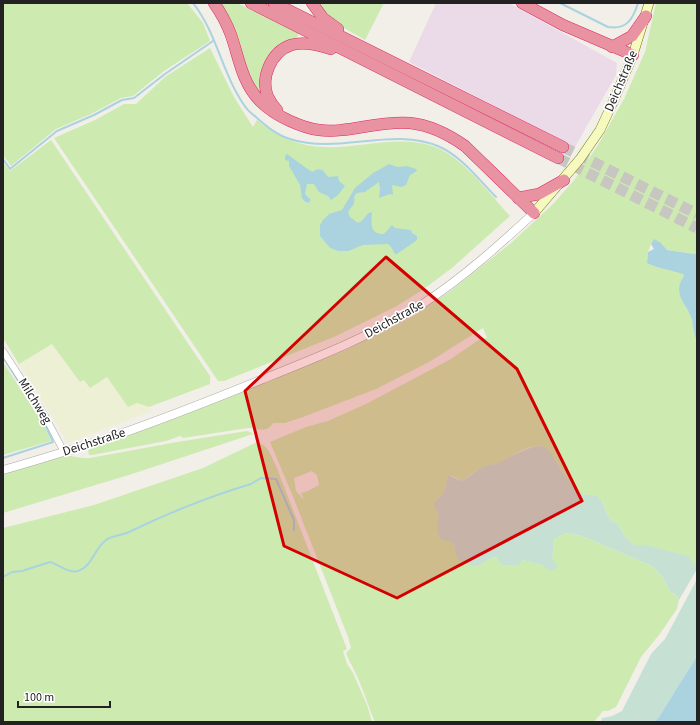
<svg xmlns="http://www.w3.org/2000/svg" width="700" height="725" viewBox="0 0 700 725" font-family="'Source Sans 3',sans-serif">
<rect width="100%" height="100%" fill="#f2efe9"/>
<path fill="#ebdbe8" d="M436 3H509L617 63 616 75 575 147 409 62Z"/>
<path fill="#eef0d5" d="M52 344 80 382 84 380 107 376 128 407 137 403 149 407 152 411 68 443 19 364Z"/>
<g fill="#cdebb0" fill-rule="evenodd">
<path d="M3 3H187L203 23 210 41 164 71 133 96 121 98 91 114 56 129 11 166 3 155Z"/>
<path d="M217 3H237L299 33 294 43 281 49 264 92 259 97Z"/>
<path d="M316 3H384L365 40C344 28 332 22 316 3Z"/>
<path d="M656 3H697V253L694 254 667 250 661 243 651 244 648 252 647 263C656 269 672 270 683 273L685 276C671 295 687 303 692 320 693 328 694 335 697 342V565H694L645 545H635L626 538 617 523 612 522 607 514 602 502 591 495H585L578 492 563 473 557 463 544 447C522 444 514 458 495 464 488 467 481 467 475 472 470 474 467 478 462 481L455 477 448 475C446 486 445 495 435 501L439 518 437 529 454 544 455 552 479 566C482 564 484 561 487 560 501 553 527 561 542 565L552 559 554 550 553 540 566 533 582 536 652 566C660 573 666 581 669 591L675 594 679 600 677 609 659 635 641 657 616 707 608 711H603L594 722H375C368 706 363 688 355 672 352 665 349 661 346 653L351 648 348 637 292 494 270 442 306 427 328 421 368 403 451 359 480 339 487 338 483 328 429 362 376 389 303 417 285 423H273C266 434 258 428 248 428L183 438 180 436 166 441 92 455H89L88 451 89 447 205 406 339 353 375 336 415 315 449 292 511 243 553 204 575 179 598 145 624 99 645 52ZM312 471 317 475 319 485 308 491 301 493 304 500 296 491 294 478Z"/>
<path d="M210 48 234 97 253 127 257 120C295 150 322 150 368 144 392 141 418 139 440 149 466 162 491 195 510 216L452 268 421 291 395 307 336 336 224 381H218L54 138 95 120 124 104H136L165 77Z"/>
<path d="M51 140 210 376V384L149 407 137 403 128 407 107 377 90 388 84 380 80 382 52 344 19 364 3 338V162L10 171Z"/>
<path d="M3 362 44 425 51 441 3 455Z"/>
<path d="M247 431 252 433 253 434 132 474 3 513V473L63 456C72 455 80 459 90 458L177 442Z"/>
<path d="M255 443C268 443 271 456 276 466L347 649 343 651 347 664 353 673 367 705 372 722H3V528L94 505 203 468Z"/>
</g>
<g fill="#c6e0d4">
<path d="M537 446 544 447 551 453 563 473 578 492 585 495H591L597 496 602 502 607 514 612 522 617 523 626 538 635 545H645L689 556 694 565H697V569L679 600 675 594 669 591C666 581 660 573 652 566L582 536 566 533 553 540 554 550 552 559 558 567 550 571 542 565 523 560 518 565H502L496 557 487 560 479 566C463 564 455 562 454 544L449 541 440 539C439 536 438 532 437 529 437 519 442 517 434 507L435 501C445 495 446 486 448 475L462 481C469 477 474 472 481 468 487 465 495 465 502 461 514 455 524 449 537 446Z"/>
<path d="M697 579V656L659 717 655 722H601L602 718 612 716 622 711 651 654 665 639Z"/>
</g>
<g fill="#aad3df">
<path d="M287 154 309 170 313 172 315 170C324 167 324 174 329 177L338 176 339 181 345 186 338 195 331 200 328 196 319 192 314 184H307L305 194 311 200 308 203 304 201 302 198 300 185 289 166V161L285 160V156Z"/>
<path d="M389 164 398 167 407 166 416 169 417 171 410 175 406 185 401 187 392 185 393 195 390 194 379 198 380 189 379 182 365 192 357 193 354 196C356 204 352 206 348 212L350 217 358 223C364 221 365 214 371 212L372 213C371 223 370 235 384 234L392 225 395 228 411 230 412 233 417 236V240L397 254H395L391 247 388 244 363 245 348 251H338L330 248 320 236V225L323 220 329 214 342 210 355 188 373 173Z"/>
<path d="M654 239 661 243 667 250 694 254 697 253V342C694 335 693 328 692 320 687 303 671 295 684 276L683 274C672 270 657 269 647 263L648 252 654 249 651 244Z"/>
<path d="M697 656V722H655L659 717Z"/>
</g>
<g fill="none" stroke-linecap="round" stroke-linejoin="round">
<g stroke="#aad3df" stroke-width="2">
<path d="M193 3C213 28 220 61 235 90 240 98 243 106 250 112 262 122 275 135 290 139 339 155 392 126 440 147 462 157 479 180 496 197"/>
<path d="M560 3 608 27C627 30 633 19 638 3"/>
<path d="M3 159 10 169 57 131 94 115 122 100 134 98 165 74 213 41"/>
<path d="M3 357 40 415"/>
<path d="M3 458 53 442 44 422"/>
<path d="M3 577 12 572 22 571 50 562C58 564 69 574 78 571 93 566 93 550 106 540 113 535 121 536 129 532 168 513 208 497 251 484L261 478 276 479 294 520V530"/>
</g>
<g stroke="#c8c6c1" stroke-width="11" stroke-dasharray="11 5.5" stroke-linecap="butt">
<path d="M563 147 697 214"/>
<path d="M558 158 697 228"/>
</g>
<defs>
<path id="minor" d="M3 351 44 414 64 452"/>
<path id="tertiary" d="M3 470C35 461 67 451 99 441 154 423 209 401 263 379 318 357 374 335 424 303 464 277 499 245 534 213"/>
<path id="secondary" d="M534 213 580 159 600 130 613 102 633 55 649 3"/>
<g id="motorway">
<path d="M214 3C221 13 227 24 231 35 239 58 242 83 260 101 269 110 279 116 290 121 299 125 309 129 319 130 347 134 379 120 410 123 430 125 448 134 465 146L534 213"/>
<path d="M251 3 558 158"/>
<path d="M274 3 563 147"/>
<path d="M312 3 323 18 338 29"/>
<path d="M522 3 563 25 633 55"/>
<path d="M612 47 632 36 646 16"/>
<path d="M277 110C273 106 270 101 268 97 260 78 271 52 291 45 304 41 319 45 331 49"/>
<path d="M518 198 539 194 564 180"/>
</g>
</defs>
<use href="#minor" stroke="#a9a9a9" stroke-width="7"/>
<use href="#tertiary" stroke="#a9a9a9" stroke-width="9"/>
<use href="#secondary" stroke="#707d05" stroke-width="10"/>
<use href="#motorway" stroke="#dc2a67" stroke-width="12"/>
<use href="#minor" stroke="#fff" stroke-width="6"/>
<use href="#tertiary" stroke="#fff" stroke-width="8"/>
<use href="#secondary" stroke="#f7fabf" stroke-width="9"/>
<use href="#motorway" stroke="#e892a2" stroke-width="11"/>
</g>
<path fill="#d40000" fill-opacity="0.2" stroke="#d40000" stroke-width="3" stroke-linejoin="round" d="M386 257 517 369 582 501 397 598 284 546 245 391Z"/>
<g text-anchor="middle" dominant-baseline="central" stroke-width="3.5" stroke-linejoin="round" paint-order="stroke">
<g font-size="13" fill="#222" stroke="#fff">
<text transform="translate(621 81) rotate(-67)">Deichstraße</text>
<text transform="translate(394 319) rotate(-29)">Deichstraße</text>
<text transform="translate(35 401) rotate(58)">Milchweg</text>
<text transform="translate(94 442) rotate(-18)">Deichstraße</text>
</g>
</g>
<rect width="700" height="725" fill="none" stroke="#222222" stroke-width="8"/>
<path d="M18 701v6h92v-6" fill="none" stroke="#222222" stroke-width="2"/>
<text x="24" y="701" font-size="12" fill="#222222" stroke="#ffffff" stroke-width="3" paint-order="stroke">100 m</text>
</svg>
